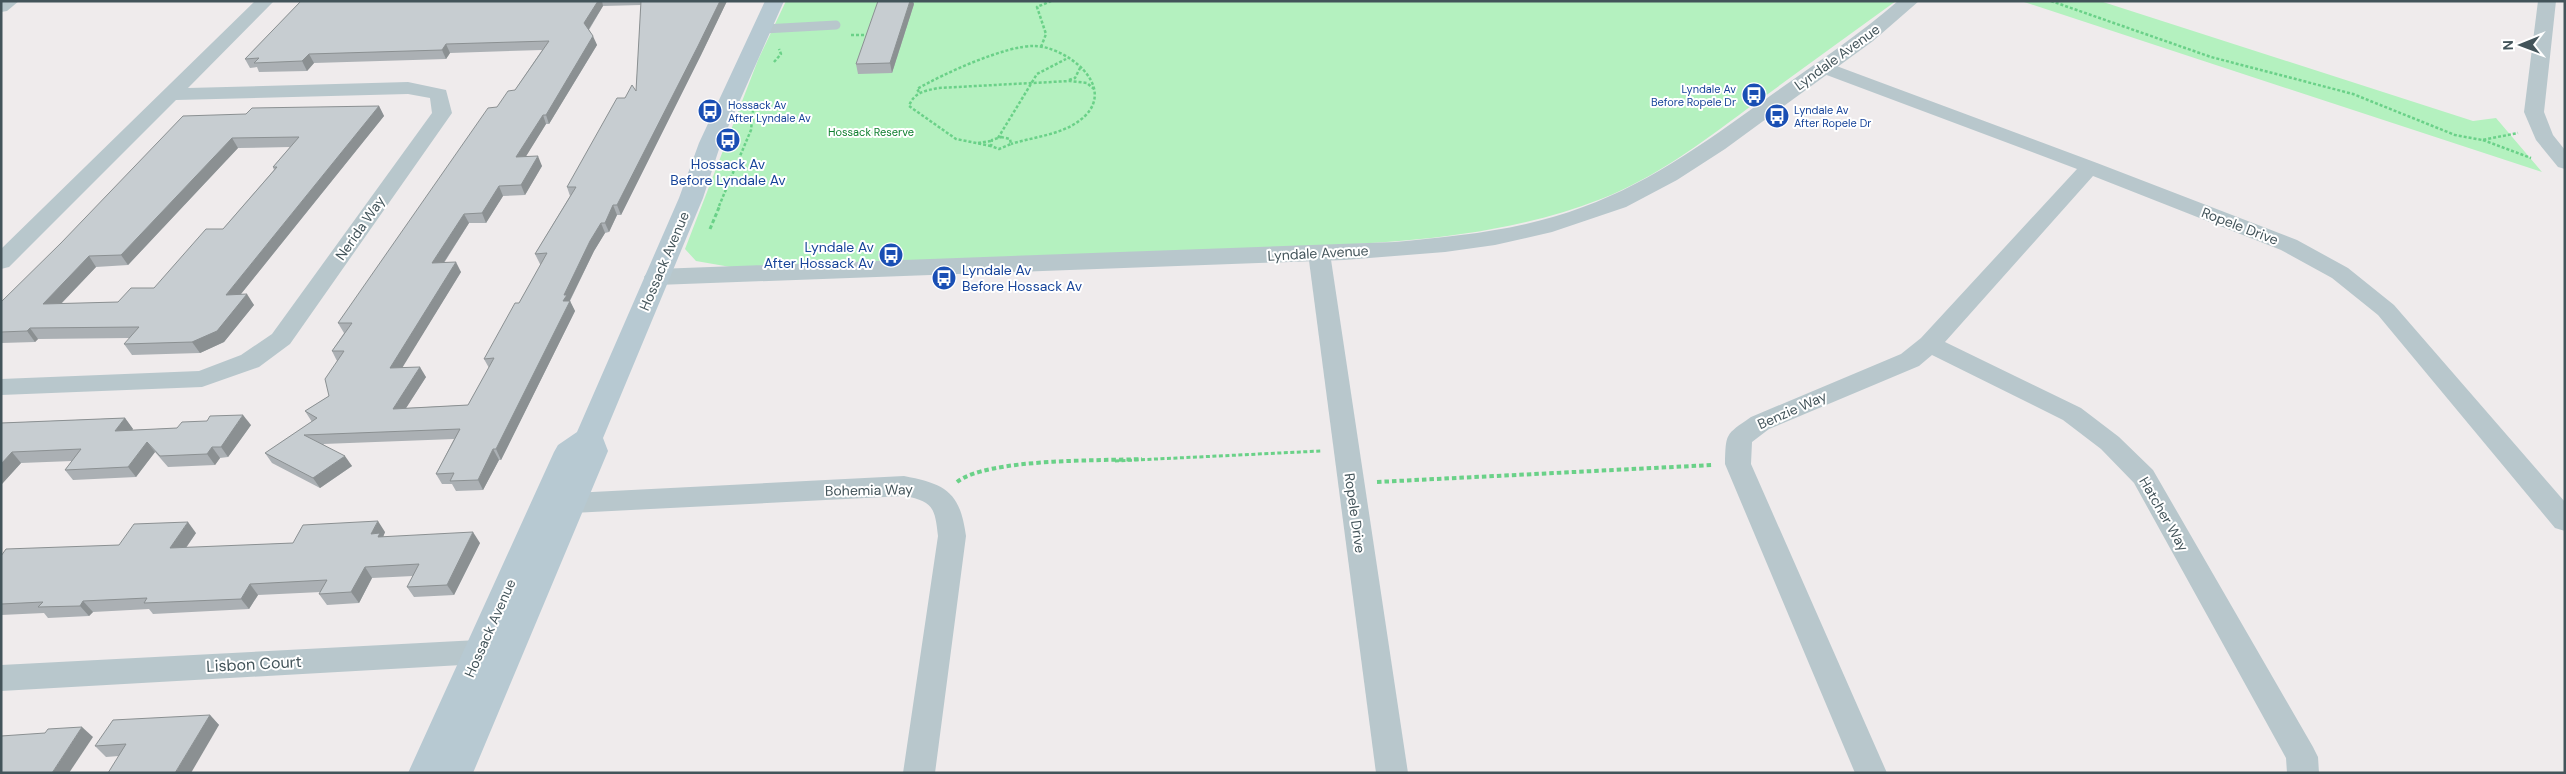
<svg xmlns="http://www.w3.org/2000/svg" width="2566" height="774" viewBox="0 0 2566 774" font-family="'DM Sans',sans-serif">
<rect width="100%" height="100%" fill="#efebec"/>
<g fill="#b4f1bf">
<path d="M786 1H1896C1846 37 1797 73 1747 109 1701 143 1655 178 1601 199 1475 248 1335 244 1202 250 1048 256 895 262 742 269L696 261 685 249 758 60Z"/>
<path d="M2021 1H2100L2473 121 2496 118 2542 172Z"/>
</g>
<g fill="none" stroke-linecap="round" stroke-linejoin="round">
<g stroke="#6ad188" stroke-width="2.5" stroke-dasharray="3 2" stroke-linecap="butt">
<path d="M2051 1 2211 57 2353 94 2455 135 2482 140 2518 133"/>
<path d="M851 35H870"/>
<path d="M1041 47 1046 34 1037 7 1051 1"/>
<path d="M774 62 781 54 779 49"/>
<path d="M1069 80 1075 78 1080 68"/>
<path d="M919 92 917 89C943 74 1006 45 1035 46 1066 47 1116 85 1085 116 1065 135 1036 136 1011 144"/>
<path d="M1001 137 1010 139 1011 144 999 149 991 146 992 140Z"/>
<path d="M998 138 1037 74 1066 59"/>
<path d="M2483 140 2531 158"/>
<path d="M978 143 991 141"/>
<path d="M991 146 956 139 909 106C914 92 925 91 938 88L1070 81 1087 83 1094 89"/>
<path d="M719 206 751 130 753 111"/>
</g>
<g stroke="#6ad188" stroke-width="3" stroke-dasharray="4 2.5" stroke-linecap="butt">
<path d="M710 229 720 205"/>
<path d="M1115 461 1321 451"/>
</g>
<g stroke="#6ad188" stroke-width="4" stroke-dasharray="4.5 3" stroke-linecap="butt">
<path d="M957 482C988 458 1099 461 1142 459"/>
<path d="M1377 482 1712 465"/>
</g>
<path stroke="#b8c7cc" stroke-width="9" d="M764 29 836 25"/>
<g fill="#b8c7cc" fill-rule="evenodd">
<path d="M1 1H19L7 11 1 12Z"/>
<path d="M255 1H274L188 88 408 82 446 90 452 113 290 344 259 367 202 387 1 395V379L199 371 241 355 272 334 432 113 430 98 408 94 176 100 9 267 1 269V249Z"/>
<path d="M2538 1H2556L2544 112 2553 135 2565 150V169L2558 167 2536 140 2524 112Z"/>
<path d="M1823 61 2097 163 2297 240 2348 268 2394 305 2565 502V531L2555 528 2378 315 2332 278 2281 250 2093 176 1945 342 2081 408 2119 437 2153 470 2313 747 2318 757 2319 773H2287L2286 758 2134 483 2101 449 2063 420 1932 355 1919 366 1769 429 1752 442 1751 464 1887 773H1855L1725 464C1726 433 1725 435 1751 417L1901 354 1921 338 2077 169 1816 71 1814 67 1816 63Z"/>
<path d="M1319 246 1327 248 1330 253 1408 773H1376L1308 253 1311 248Z"/>
<path d="M904 476C946 484 960 492 966 536L935 773H903L938 536C935 508 933 501 904 496L553 514 543 511 539 504 543 497 553 494Z"/>
<path d="M497 639 508 642 512 651 508 660 497 663 1 691V665Z"/>
</g>
<path fill="#b8c7cc" fill-rule="evenodd" d="M1898 1H1919L1873 41 1725 149 1677 180 1626 207 1552 232 1495 245 1445 252 1344 260 657 285 648 282 644 277 648 272 657 269 1395 242C1458 236 1523 230 1583 207 1655 181 1715 135 1777 91 1818 62 1860 34 1898 1Z"/>
<path fill="#b7c9d2" fill-rule="evenodd" d="M765 1H784L721 143 703 198 603 438 608 451 473 773H408L554 452 558 445 577 432 679 198 699 143Z"/>
</g>
<g fill="#abb0b4" fill-rule="evenodd">
<path d="M301 1H727L701 55 621 215H617L609 232 605 233 594 251 570 301 575 311 501 460H499L483 490 456 491 452 484H442L436 474 454 439 323 444 352 466 320 488 272 463 265 453 312 422 305 411 329 396 337 361 332 351 344 333 338 323 497 107 515 90 542 50 450 53 446 59 314 63 307 71 259 72 257 67 250 68 245 59ZM641 5 636 91 625 98 567 187 570 196 535 254 540 264H541L519 303 484 359 489 368 468 405 406 408 426 377 402 367 461 272 444 263 469 223H486L503 196 525 195 542 166 526 156 546 124H549L597 45 589 30 603 6Z"/>
<path d="M914 4 892 73 858 74 856 64Z"/>
<path d="M379 106 384 116 241 294 254 305 224 342 200 353 132 355 124 344 130 338 38 339 35 342 1 343V302L246 114ZM290 147 273 167 274 170 223 229 154 288 118 302 61 304 96 267 128 265 238 148Z"/>
<path d="M125 418 133 429 132 430 251 425 228 457 220 458 215 465 168 467 155 452 136 477 73 480 65 470 72 461 21 463 1 485V423Z"/>
<path d="M385 532 383 537 480 543 454 595 414 597 407 587 413 576 372 578 359 603 327 605 319 594 321 592 258 595 249 609 153 614 149 609 93 612 89 616 48 618 44 613 1 615V556L119 545 196 533 186 548 293 543Z"/>
<path d="M210 715 219 725 119 756 106 757 95 746Z"/>
</g>
<g fill="#8b9092">
<path d="M598 1H602L603 6 587 32 584 23Z"/>
<path d="M720 1H727L701 55 621 215 617 205Z"/>
<path d="M910 1H913L914 4 892 73 890 63Z"/>
<path d="M593 36 597 45 549 124 546 115Z"/>
<path d="M446 44 450 53 446 59 442 50Z"/>
<path d="M309 54 314 63 307 71 302 61Z"/>
<path d="M379 106 384 116 232 305 226 295Z"/>
<path d="M543 115 546 124 520 166 516 157Z"/>
<path d="M232 138 238 148 128 265 121 255Z"/>
<path d="M538 156 542 166 525 195 521 185Z"/>
<path d="M499 186 503 196 486 223 482 213Z"/>
<path d="M613 205 617 215 609 232 605 223Z"/>
<path d="M464 214 469 223 437 273 432 263Z"/>
<path d="M601 223 605 233 594 251 569 302 570 301 575 311 501 460 496 449 563 301 564 295 590 241Z"/>
<path d="M89 256 96 267 51 314 43 304Z"/>
<path d="M456 262 461 272 396 378 390 368Z"/>
<path d="M247 294 254 305 224 342 200 353 192 342Z"/>
<path d="M30 328 38 339 35 342 27 331Z"/>
<path d="M420 367 426 377 399 419 393 409Z"/>
<path d="M243 415 251 425 228 457 221 447Z"/>
<path d="M125 418 133 429 123 441 115 431Z"/>
<path d="M147 442 155 452 136 477 128 467Z"/>
<path d="M212 447 220 458 215 465 207 454Z"/>
<path d="M493 449 499 460 483 490 478 480Z"/>
<path d="M12 452 21 463 1 485V464Z"/>
<path d="M345 456 352 466 320 488 313 478Z"/>
<path d="M378 521 385 532 383 537 387 544 371 534Z"/>
<path d="M188 522 196 533 178 559 170 548Z"/>
<path d="M473 532 480 543 454 595 447 585Z"/>
<path d="M365 567 372 578 359 603 351 592Z"/>
<path d="M250 584 258 595 249 609 241 599Z"/>
<path d="M83 601 93 612 89 616 80 606Z"/>
<path d="M210 715 219 725 191 773H175Z"/>
<path d="M82 727 93 737 69 773H52Z"/>
</g>
<g fill="#c7cdd1" stroke="#8b9092" fill-rule="evenodd">
<path d="M301 1H598L584 23 593 36 546 115H543L516 157 538 156 521 185 499 186 482 213 464 214 432 263 456 262 390 368 420 367 393 409 468 405 494 358 484 359 515 303H519L547 253 535 254 576 187H567L617 98H625L632 85 636 91 641 1H720L698 46 617 205H613L605 223H601L590 241 564 295H567L563 301H570L496 449H493L478 480 450 481 454 473 436 474 460 429 304 435 345 456 313 478 265 453 317 418 305 411 329 396 325 379 344 351H332L352 323H338L488 108 497 107 508 91 515 90 549 41 446 44 442 50 309 54 302 61 254 63 259 58 245 59Z"/>
<path d="M878 1H910L890 63 856 64Z"/>
<path d="M379 106 226 295 247 294 217 331 192 342 124 344 139 327 30 328 27 331 1 332V302L61 243 183 116 246 114 252 108ZM299 137 273 167H277L223 229H206L154 288H131L118 302 43 304 89 256 121 255 232 138Z"/>
<path d="M243 415 221 447H212L207 454 160 456 147 442 128 467 65 470 81 449 12 452 1 464V423L125 418 115 431 177 428 182 422 207 421 210 416Z"/>
<path d="M378 521 371 534 380 533 378 537 473 532 447 585 407 587 419 564 365 567 351 592 319 594 327 580 250 584 241 599 144 603 147 598 83 601 80 606 38 607 43 602 1 604V556L6 549 119 545 134 524 188 522 170 548 293 543 303 525Z"/>
<path d="M210 715 175 773H108L126 744 95 746 113 720Z"/>
<path d="M82 727 52 773H1V736L45 733 48 729Z"/>
</g>
<defs>
<symbol id="bus-disc" viewBox="-11 -11 22 22"><circle r="9.5" fill="#1a4fb4" stroke="#fff"/><path d="M-5-6H5V4H4V6H2V4H-2V6H-4V4H-5ZM-3.5-4V0h7V-4ZM-3.5 1.2v1.5H-2V1.2ZM2 1.2v1.5H3.5V1.2Z" fill="#fff"/></symbol>
</defs>
<g fill-rule="evenodd">
<use href="#bus-disc" x="1740" y="81" width="28" height="28"/>
<use href="#bus-disc" x="696" y="97" width="28" height="28"/>
<use href="#bus-disc" x="1763" y="102" width="28" height="28"/>
<use href="#bus-disc" x="714" y="126" width="28" height="28"/>
<use href="#bus-disc" x="877" y="241" width="28" height="28"/>
<use href="#bus-disc" x="930" y="264" width="28" height="28"/>
</g>
<g text-anchor="middle" dominant-baseline="central" stroke-width="4" stroke-linejoin="round" paint-order="stroke">
<g font-size="11" fill="#164399" stroke="#fff" text-anchor="start">
<text x="1736" y="89" text-anchor="end">Lyndale Av<tspan x="1736" dy="13">Before Ropele Dr</tspan></text>
<text x="728" y="105">Hossack Av<tspan x="728" dy="13">After Lyndale Av</tspan></text>
<text x="1794" y="110">Lyndale Av<tspan x="1794" dy="13">After Ropele Dr</tspan></text>
</g>
<g font-size="11" fill="#0f7f2f" stroke="#fff">
<text x="871" y="132">Hossack Reserve</text>
</g>
<g font-size="14" fill="#43545a" stroke="#fff">
<text transform="translate(1837 57) rotate(-36)">Lyndale Avenue</text>
<text transform="translate(2240 226) rotate(21)">Ropele Drive</text>
<text transform="translate(360 228) rotate(-55)">Nerida Way</text>
<text transform="translate(1318 253) rotate(-3)">Lyndale Avenue</text>
<text transform="translate(664 261) rotate(-67)">Hossack Avenue</text>
<text transform="translate(1792 410) rotate(-24)">Benzie Way</text>
<text transform="translate(869 490) rotate(-1)">Bohemia Way</text>
<text transform="translate(1355 513) rotate(82)">Ropele Drive</text>
<text transform="translate(2164 514) rotate(60)">Hatcher Way</text>
<text transform="translate(490 628) rotate(-66)">Hossack Avenue</text>
</g>
<g font-size="14" fill="#164399" stroke="#fff">
<text x="728" y="164">Hossack Av<tspan x="728" dy="16">Before Lyndale Av</tspan></text>
<text x="874" y="247" text-anchor="end">Lyndale Av<tspan x="874" dy="16">After Hossack Av</tspan></text>
<text x="962" y="270" text-anchor="start">Lyndale Av<tspan x="962" dy="16">Before Hossack Av</tspan></text>
</g>
<g font-size="16" fill="#43545a" stroke="#fff">
<text transform="translate(254 664) rotate(-3)">Lisbon Court</text>
</g>
</g>
<rect width="2566" height="774" fill="none" stroke="#43545a" stroke-width="5"/>
<g transform="translate(2521 45) rotate(269)" stroke="#ffffff" stroke-width="4" paint-order="stroke">
<path d="M0-4L9 19L0 12L-9 19Z" fill="#43545a"/>
<text y="-8" font-size="14" font-weight="bold" text-anchor="middle" fill="#43545a">N</text>
</g>
</svg>
